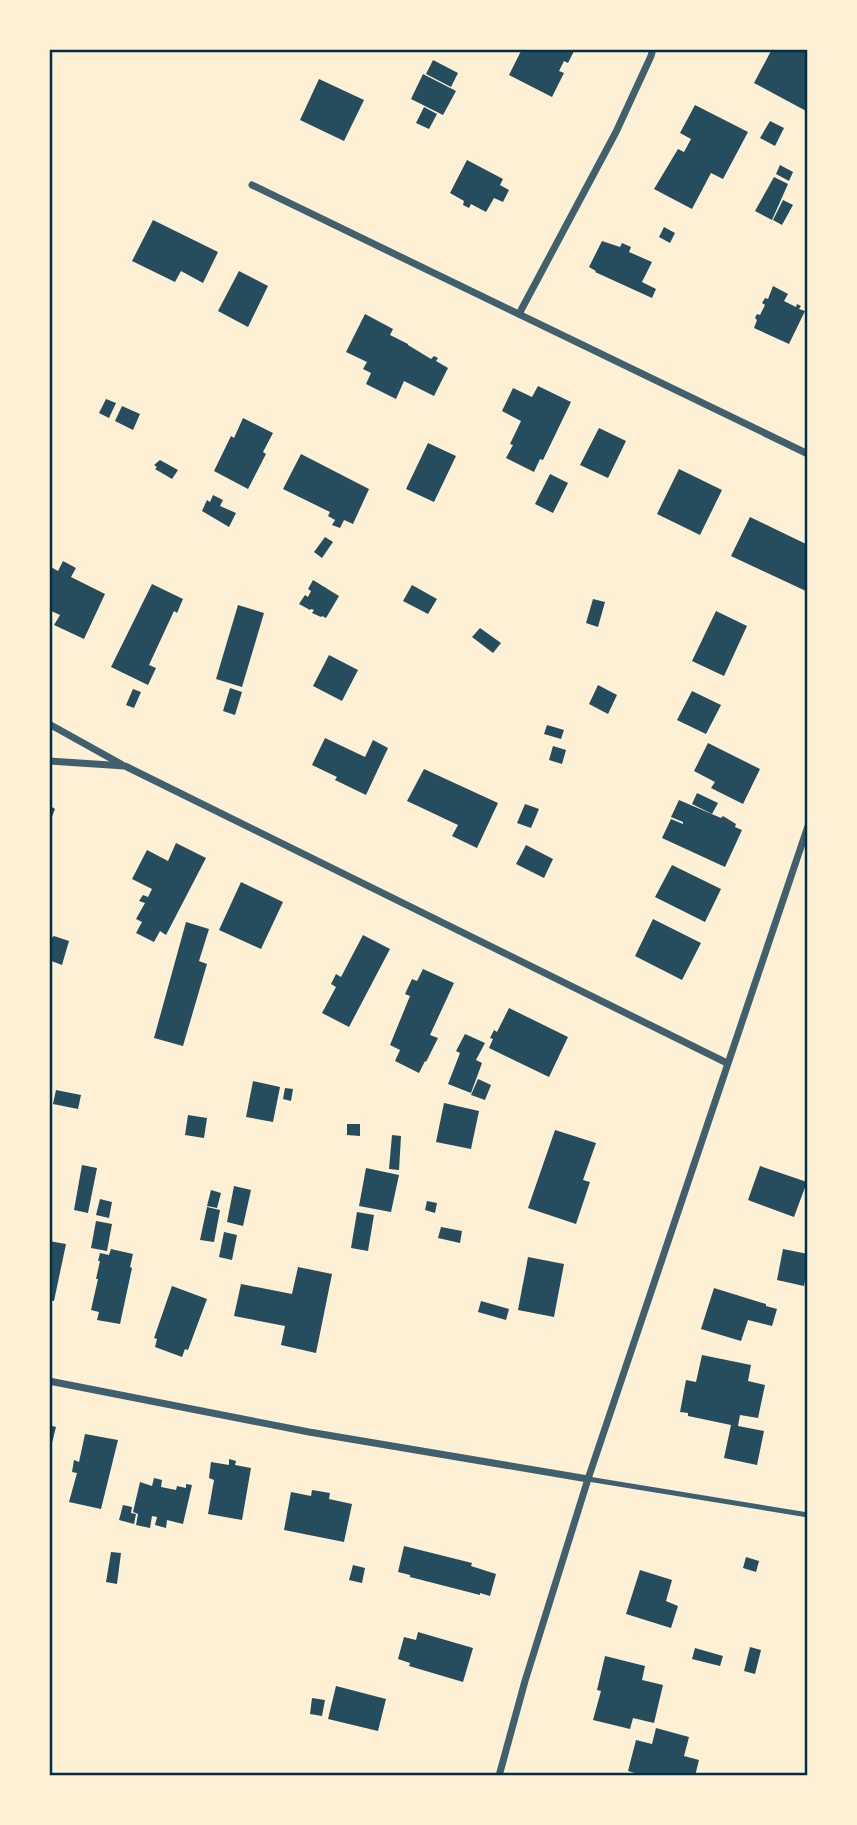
<svg xmlns="http://www.w3.org/2000/svg" width="857" height="1825" viewBox="0 0 857 1825" font-family="'PT Sans',sans-serif">
<rect width="100%" height="100%" fill="#fdf0d5"/>
<g fill="#264d5e">
<path d="M522 49H575L568 63 564 61 559 71 564 73 552 97 509 75Z"/>
<path d="M772 49H804L808 51V112L754 83Z"/>
<path d="M433 60 458 73 451 87 426 74Z"/>
<path d="M423 74 456 91 443 115 411 99Z"/>
<path d="M319 79 364 100 344 141 300 120Z"/>
<path d="M695 105 748 132 723 179 711 173 692 209 654 189 678 149 684 152 691 139 680 133Z"/>
<path d="M424 107 437 114 429 129 416 123Z"/>
<path d="M770 121 784 128 775 146 760 138Z"/>
<path d="M467 160 503 179 500 185 509 190 503 202 494 198 486 212 471 204 469 208 463 205 464 201 450 193Z"/>
<path d="M780 165 793 172 789 181 776 174Z"/>
<path d="M774 177 788 184 772 220 755 211Z"/>
<path d="M783 200 793 205 782 225 773 220Z"/>
<path d="M153 220 218 252 203 283 181 271 175 282 132 261Z"/>
<path d="M664 227 675 233 670 243 659 237Z"/>
<path d="M602 241 620 247 622 243 631 247 629 252 652 262 642 282 656 289 652 298 595 272 596 271 589 267Z"/>
<path d="M239 271 268 286 248 327 218 311Z"/>
<path d="M773 286 788 294 784 301 796 307 797 304 801 306 799 309 805 311 789 344 754 328 757 320 755 318 757 314 760 315 765 305 762 303 765 298 768 299Z"/>
<path d="M365 314 393 329 390 335 408 344V345L431 359 434 356 438 358 436 361 448 368 434 396 404 381 396 399 366 384 371 373 363 369 367 362 346 352Z"/>
<path d="M538 386 571 402 543 460 540 459 534 472 506 458 513 445 510 444 521 421 502 411 513 388 532 397Z"/>
<path d="M106 399 116 403 109 418 99 413Z"/>
<path d="M122 406 140 414 133 430 115 421Z"/>
<path d="M243 418 273 433 263 452 266 454 248 489 214 471 231 436 234 438Z"/>
<path d="M599 428 626 441 608 478 580 465Z"/>
<path d="M428 443 456 456 434 502 406 489Z"/>
<path d="M301 454 369 489 353 524 344 520 340 528 332 525 335 520 328 516 330 512 283 489Z"/>
<path d="M160 460 178 470 172 479 155 469 157 467 154 465Z"/>
<path d="M679 469 722 490 700 535 657 514Z"/>
<path d="M550 474 568 483 553 513 535 504Z"/>
<path d="M213 495 223 500 220 506 236 513 229 527 202 511 207 500 210 502Z"/>
<path d="M750 517 808 545V592L731 556Z"/>
<path d="M325 537 333 542 322 558 314 552Z"/>
<path d="M63 561 76 568 71 577 105 594 84 639 54 625 60 615 49 610V566L58 571Z"/>
<path d="M313 580 339 596 326 618 322 616 321 617 312 613 314 610 311 609 310 610 299 604 305 595 308 597 311 591 308 589Z"/>
<path d="M152 584 183 599 177 613 174 611 149 665 156 668 148 685 111 667Z"/>
<path d="M412 585 437 599 428 614 403 601Z"/>
<path d="M593 599 605 602 598 627 586 623Z"/>
<path d="M238 605 264 613 242 687 216 679Z"/>
<path d="M716 611 747 626 724 676 692 661Z"/>
<path d="M480 628 501 643 493 653 472 637Z"/>
<path d="M329 655 358 670 342 701 313 686Z"/>
<path d="M598 685 617 695 608 714 589 704Z"/>
<path d="M230 688 242 692 235 715 223 711Z"/>
<path d="M133 689 141 692 134 708 126 705Z"/>
<path d="M692 691 721 705 706 734 677 720Z"/>
<path d="M547 725 564 730 561 739 544 734Z"/>
<path d="M325 738 365 757 373 740 388 748 366 795 335 780 337 777 312 765Z"/>
<path d="M708 743 760 769 743 804 711 788 715 782 694 771Z"/>
<path d="M553 746 566 750 562 764 549 760Z"/>
<path d="M424 769 498 803 477 848 452 836 458 825 407 801Z"/>
<path d="M697 793 718 803 712 814 692 804Z"/>
<path d="M679 800 721 818 723 816 736 824 735 827 742 830 725 867 662 838 671 819 683 824V822L671 817Z"/>
<path d="M525 804 539 809 531 828 517 823Z"/>
<path d="M49 805 55 809 49 824Z"/>
<path d="M176 843 206 858 166 935 160 931 154 942 136 933 142 922 136 919 145 903 139 901 143 895 148 897 152 889 132 879 147 850 168 861Z"/>
<path d="M526 845 553 859 544 878 516 864Z"/>
<path d="M672 865 721 889 705 922 655 897Z"/>
<path d="M241 882 283 902 261 949 219 930Z"/>
<path d="M653 919 701 943 682 980 635 956Z"/>
<path d="M186 922 209 929 199 961 207 964 183 1046 154 1038Z"/>
<path d="M363 935 390 949 349 1027 322 1013 336 987 331 984 336 974 341 977Z"/>
<path d="M54 936 69 941 62 965 49 960V940Z"/>
<path d="M423 969 454 983 430 1035 438 1038 426 1062 425 1061 419 1073 395 1061 400 1050 390 1045 410 996 405 994 412 979 417 981Z"/>
<path d="M509 1008 568 1037 549 1077 489 1048 493 1039 490 1038 494 1030 497 1032Z"/>
<path d="M465 1034 485 1043 476 1060 482 1063 471 1093 448 1084 460 1053 456 1051Z"/>
<path d="M478 1079 491 1085 485 1100 471 1095Z"/>
<path d="M253 1081 280 1087 273 1122 246 1117Z"/>
<path d="M285 1088 293 1089 291 1101 283 1099Z"/>
<path d="M56 1090 81 1095 78 1109 53 1104Z"/>
<path d="M444 1103 479 1111 471 1149 436 1142Z"/>
<path d="M188 1115 207 1118 204 1138 185 1135Z"/>
<path d="M347 1124H360V1136L347 1135Z"/>
<path d="M555 1130 596 1143 583 1180 590 1182 576 1224 528 1208Z"/>
<path d="M392 1135 401 1136 399 1170 389 1169Z"/>
<path d="M82 1165 97 1168 88 1213 74 1210Z"/>
<path d="M760 1166 807 1182 794 1217 748 1200Z"/>
<path d="M366 1168 399 1175 391 1212 359 1206Z"/>
<path d="M234 1186 251 1190 243 1226 227 1222Z"/>
<path d="M211 1190 221 1193 217 1208 207 1206Z"/>
<path d="M100 1199 112 1202 109 1218 96 1215Z"/>
<path d="M427 1201 437 1203 435 1213 425 1210Z"/>
<path d="M207 1207 220 1210 214 1242 200 1240Z"/>
<path d="M357 1212 374 1215 368 1251 351 1248Z"/>
<path d="M96 1221 112 1224 107 1251 91 1248Z"/>
<path d="M441 1227 462 1231 460 1243 438 1238Z"/>
<path d="M224 1232 237 1235 232 1260 219 1257Z"/>
<path d="M49 1241 66 1244 54 1301 49 1300Z"/>
<path d="M111 1249 133 1254 130 1267 132 1268 120 1324 97 1320 99 1312 91 1310 98 1279H96L100 1261H98L100 1253 109 1255Z"/>
<path d="M783 1249 808 1254V1266L804 1286 777 1280Z"/>
<path d="M528 1257 564 1264 554 1317 518 1310Z"/>
<path d="M298 1267 332 1274 316 1353 281 1345 285 1326 234 1316 241 1284 292 1294Z"/>
<path d="M172 1286 207 1299 188 1350 185 1349 182 1357 155 1347 157 1339 154 1338Z"/>
<path d="M714 1288 766 1304V1306L777 1309 772 1326 748 1320 741 1341 701 1329Z"/>
<path d="M481 1301 509 1309 506 1320 478 1312Z"/>
<path d="M702 1355 751 1365 748 1381 765 1385 758 1418 740 1415 738 1426 764 1431 757 1465 724 1458 731 1425 688 1416V1413L680 1412 686 1380 696 1382Z"/>
<path d="M49 1425 56 1427 50 1451 49 1450Z"/>
<path d="M85 1434 118 1440 101 1509 69 1502 77 1473 72 1472 74 1460 79 1462Z"/>
<path d="M229 1459 236 1461 235 1465 251 1468 242 1520 208 1514 214 1480 209 1478 211 1462 229 1465Z"/>
<path d="M154 1478 162 1480 161 1487 176 1490 177 1486 186 1488V1484L192 1485 183 1524 167 1520 166 1528 155 1525 157 1517 152 1516 150 1528 136 1525 138 1514 133 1512 140 1482 152 1486Z"/>
<path d="M312 1490 330 1493 329 1499 352 1504 344 1542 284 1530 291 1492 311 1496Z"/>
<path d="M123 1505 132 1507 131 1513 136 1514 134 1524 119 1520Z"/>
<path d="M404 1546 472 1563 471 1566 496 1574 490 1596 480 1593V1595L410 1577V1575L398 1572Z"/>
<path d="M111 1552 121 1553 117 1584 106 1582Z"/>
<path d="M746 1557 759 1561 756 1572 743 1568Z"/>
<path d="M353 1565 365 1568 362 1583 349 1580Z"/>
<path d="M640 1570 672 1580 666 1601 678 1606 671 1628 626 1614Z"/>
<path d="M418 1632 473 1648 463 1682 409 1666 410 1663 398 1659 404 1637 416 1640Z"/>
<path d="M750 1647 761 1650 755 1674 744 1671Z"/>
<path d="M695 1648 723 1656 720 1666 692 1659Z"/>
<path d="M605 1656 645 1666 642 1680 663 1685 654 1723 633 1718 630 1729 593 1720 601 1691 597 1690Z"/>
<path d="M336 1686 386 1699 378 1731 328 1719Z"/>
<path d="M312 1698 325 1700 322 1716 310 1714Z"/>
<path d="M656 1728 689 1737 684 1756 699 1760 695 1776H645L628 1771 636 1740 652 1744Z"/>
</g>
<g fill="none" stroke-linecap="round" stroke-linejoin="round">
<path stroke="#3f606c" stroke-width="5" d="M588 1479 808 1515"/>
<g stroke="#3f606c" stroke-width="7">
<path d="M252 185 808 454"/>
<path d="M519 314 616 132 651 56 653 49"/>
<path d="M49 724 121 764"/>
<path d="M49 761 125 766 727 1063"/>
<path d="M49 1381 309 1432 588 1479"/>
<path d="M499 1776 525 1681 588 1479 808 826"/>
</g>
</g>
<rect width="857" height="1825" fill="none" stroke="#fdf0d5" stroke-width="102"/>
<rect x="51" y="51" width="755" height="1723" fill="none" stroke="#003049" stroke-width="2.5"/>
</svg>
